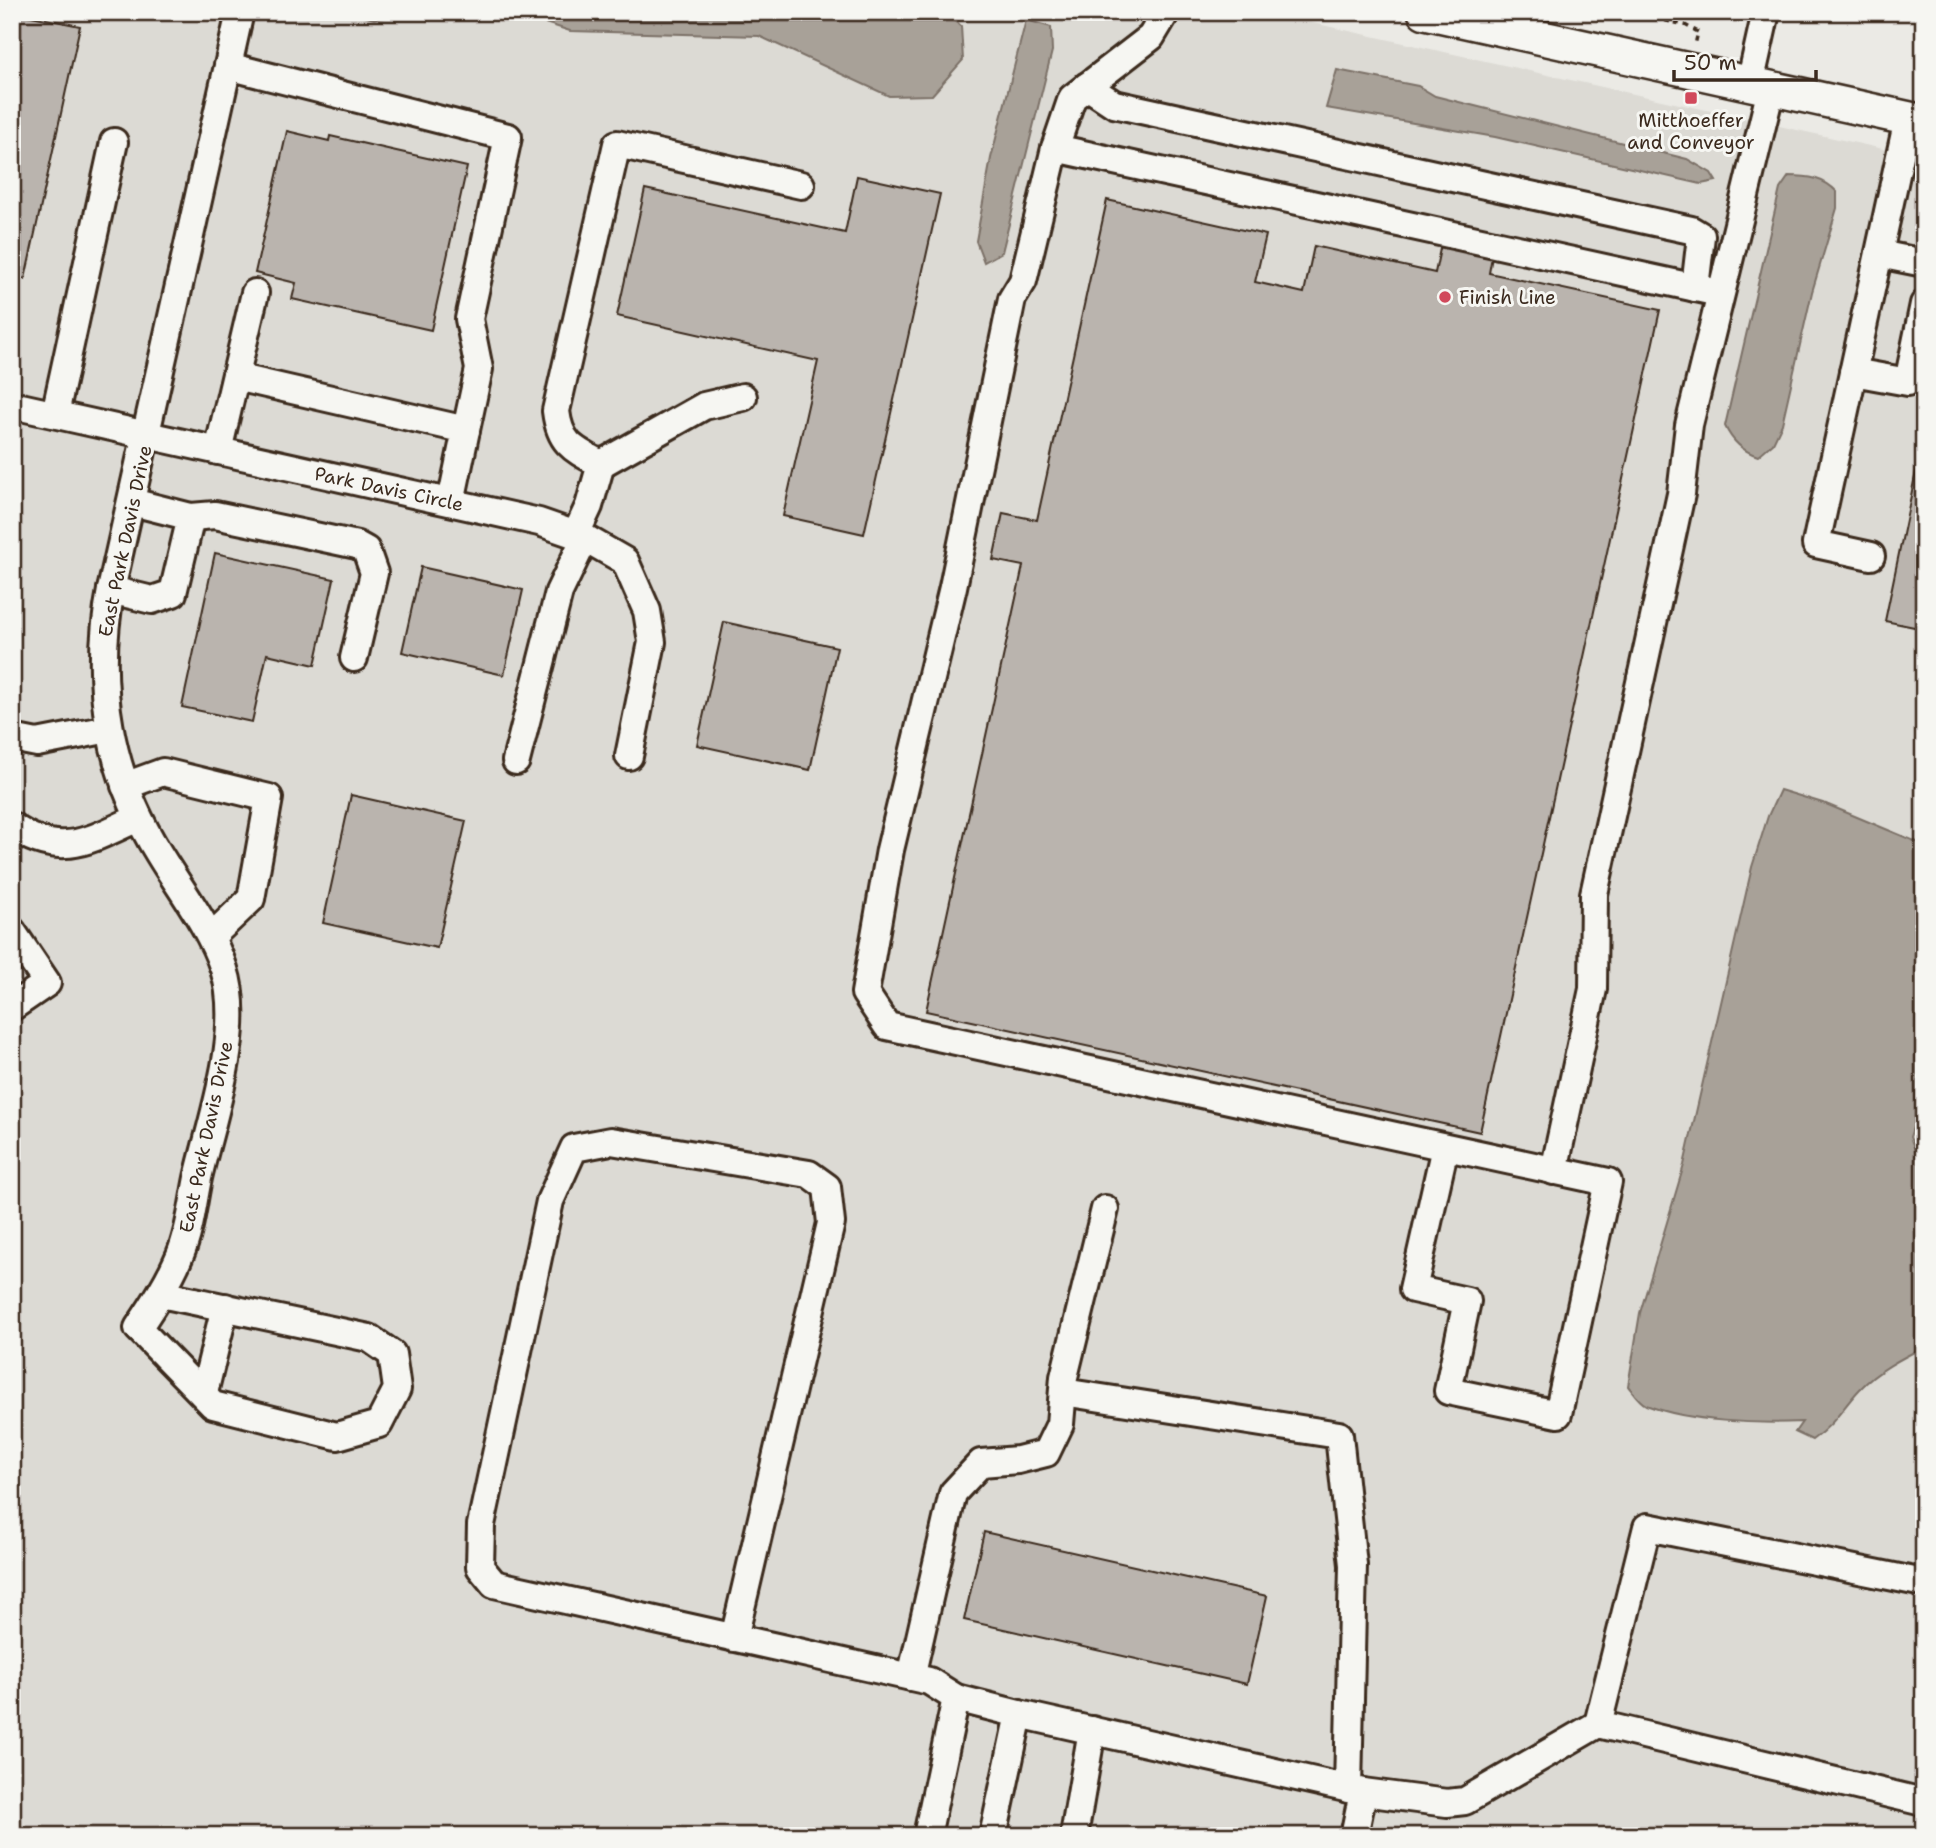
<svg xmlns="http://www.w3.org/2000/svg" width="1936" height="1848" viewBox="0 0 1936 1848" font-family="'Shantell Sans',sans-serif">
<rect width="100%" height="100%" fill="#ebeae5"/>
<filter id="ink" filterUnits="userSpaceOnUse"><feTurbulence type="fractalNoise" baseFrequency=".0143" numOctaves="2"/><feDisplacementMap in="SourceGraphic" scale="14" xChannelSelector="R" yChannelSelector="G"/><feConvolveMatrix kernelMatrix="1 2 1 2 8 2 1 2 1" color-interpolation-filters="sRGB"/></filter>
<g filter="url(#ink)">
<path fill="#dcdad4" d="M12 12H1263L1924 158V1836H27L20 1833 12 1818Z"/>
<g fill="#a8a198" stroke="#7c7167" stroke-width="2">
<path d="M349 12H418L374 19Z"/>
<path d="M511 12H946L961 26 963 60 932 95 889 96 759 36 570 31Z"/>
<path d="M1026 20 1051 27 1052 51 1002 252 984 262 976 241 991 158Z"/>
<path d="M1337 70 1418 86 1435 96 1687 159 1711 173 1716 181 1701 184 1495 137 1326 108Z"/>
<path d="M1789 176C1809 176 1824 178 1837 192V208L1812 292 1782 424 1773 443 1758 456C1742 451 1732 441 1725 426L1780 189Z"/>
<path d="M1780 790 1826 804 1924 845V1093L1910 1137 1924 1173V1347C1902 1358 1877 1371 1860 1389 1841 1409 1837 1422 1812 1440L1795 1432 1802 1422C1756 1424 1690 1422 1646 1405 1639 1402 1633 1392 1628 1386L1640 1313 1684 1165 1752 867 1768 816Z"/>
</g>
<g fill="#bab4ae" stroke="#3b2a1e" stroke-width="2">
<path d="M12 12 80 26 25 279 12 276Z"/>
<path d="M287 131 329 141 330 136 467 167 431 330 292 299 296 283 255 273Z"/>
<path d="M857 176 940 194 864 534 783 516 818 361 617 316 645 189 845 233Z"/>
<path d="M1107 200 1266 235 1255 282 1304 293 1314 246 1435 273 1442 239 1493 251 1489 273 1660 310 1480 1132 926 1011 1023 566 993 560 1003 513 1037 520Z"/>
<path d="M1924 433V629L1885 621Z"/>
<path d="M215 553 334 579 315 665 267 654 252 722 182 707Z"/>
<path d="M421 567 523 590 504 675 402 652Z"/>
<path d="M724 622 837 647 810 770 697 745Z"/>
<path d="M351 795 466 821 437 948 323 923Z"/>
<path d="M984 1532 1267 1596 1247 1684 964 1620Z"/>
</g>
<g fill="none" stroke-linecap="round" stroke-linejoin="round">
<defs>
<g id="minor">
<path d="M1166 12 1151 37 1072 98 1055 148 1023 281 1012 299 953 587 890 850 865 993 887 1026 1608 1182 1558 1414 1448 1391 1467 1301 1413 1289 1445 1147"/>
<path d="M228 66 508 137 469 319 479 369 466 430"/>
<path d="M1750 84 1766 12"/>
<path d="M1087 86 1114 104 1691 230 1701 236 1695 288"/>
<path d="M1055 148 1710 291"/>
<path d="M1879 254 1924 263"/>
<path d="M1853 372 1908 382 1924 304"/>
<path d="M236 377 466 430 451 502"/>
<path d="M12 405 539 522 585 538 625 561 647 611 652 642 629 756"/>
<path d="M55 414 114 142"/>
<path d="M218 451 255 293"/>
<path d="M601 464 704 406 743 397"/>
<path d="M191 517 215 515 357 545 366 550 374 573 354 658"/>
<path d="M576 534 589 506 601 464C573 449 560 444 556 411L617 144 801 185"/>
<path d="M1871 556 1816 544 1908 119"/>
<path d="M111 590 152 600 173 593 191 517 132 502"/>
<path d="M12 738 37 743 109 729"/>
<path d="M516 761 559 592 585 538"/>
<path d="M125 786 163 772 269 798 251 899 211 937"/>
<path d="M12 826C60 860 90 840 138 818"/>
<path d="M12 931 47 983 12 1007"/>
<path d="M1554 1171 1593 989 1594 894 1681 494 1689 425 1771 89"/>
<path d="M161 1294 369 1338 392 1354 397 1389 379 1424 337 1436 213 1405 138 1328C154 1304 169 1281 180 1255 190 1232 193 1202 198 1178 212 1117 244 1030 224 969 210 927 182 892 159 854 109 774 93 682 111 590L240 12"/>
<path d="M1063 1392 1339 1435 1353 1565 1348 1789"/>
<path d="M204 1393 225 1307"/>
<path d="M734 1638 831 1223 827 1187 809 1174 611 1141 574 1148 550 1201 481 1525 480 1567 494 1584 929 1681 956 1698"/>
<path d="M911 1677 953 1493 981 1463 1018 1460 1046 1453 1060 1424 1064 1377 1105 1209"/>
<path d="M1363 1792 1447 1803 1465 1801 1598 1724"/>
<path d="M1923 1802 1598 1724 1647 1527 1924 1583"/>
<path d="M927 1836 956 1698 1019 1714"/>
<path d="M993 1836 1019 1714 1363 1792 1354 1836"/>
<path d="M1074 1836 1092 1730"/>
</g>
<path id="major" d="M1425 12 1924 122"/>
</defs>
<use href="#minor" stroke="#3b2a1e" stroke-width="32"/>
<use href="#major" stroke="#3b2a1e" stroke-width="38"/>
<path stroke="#3b2a1e" stroke-width="3.5" stroke-dasharray="5 5" stroke-linecap="butt" d="M1626 12 1685 25 1698 32 1695 45"/>
<use href="#minor" stroke="#f6f6f2" stroke-width="26"/>
<use href="#major" stroke="#f6f6f2" stroke-width="33"/>
</g>
</g>
<g fill="#d1495b" stroke="#f6f6f2" stroke-width="2.5">
<rect x="1684" y="91" width="14" height="14" rx="3.5"/>
<circle cx="1445" cy="297" r="7"/>
</g>
<g text-anchor="middle" dominant-baseline="central" stroke-width="6" stroke-linejoin="round" paint-order="stroke">
<g font-size="19" fill="#3b2a1e" stroke="#f6f6f2">
<text x="1691" y="120">Mitthoeffer<tspan x="1691" dy="22">and Conveyor</tspan></text>
<text x="1459" y="297" text-anchor="start">Finish Line</text>
</g>
<g font-size="19" fill="#3b2a1e" stroke="#f6f6f2">
<text transform="translate(389 489) rotate(12)">Park Davis Circle</text>
<text transform="translate(125 541) rotate(-78)">East Park Davis Drive</text>
<text transform="translate(206 1137) rotate(-78)">East Park Davis Drive</text>
</g>
</g>
<rect width="1936" height="1848" fill="none" stroke="#f6f6f2" stroke-width="42"/>
<rect x="21" y="21" width="1894" height="1806" fill="none" stroke="#3b2a1e" stroke-width="2.5" filter="url(#ink)"/>
<path d="M1674 70v10h142v-10" fill="none" stroke="#3b2a1e" stroke-width="3.5"/>
<text x="1684" y="70" font-size="21" fill="#3b2a1e" stroke="#f6f6f2" stroke-width="5" paint-order="stroke">50 m</text>
</svg>
